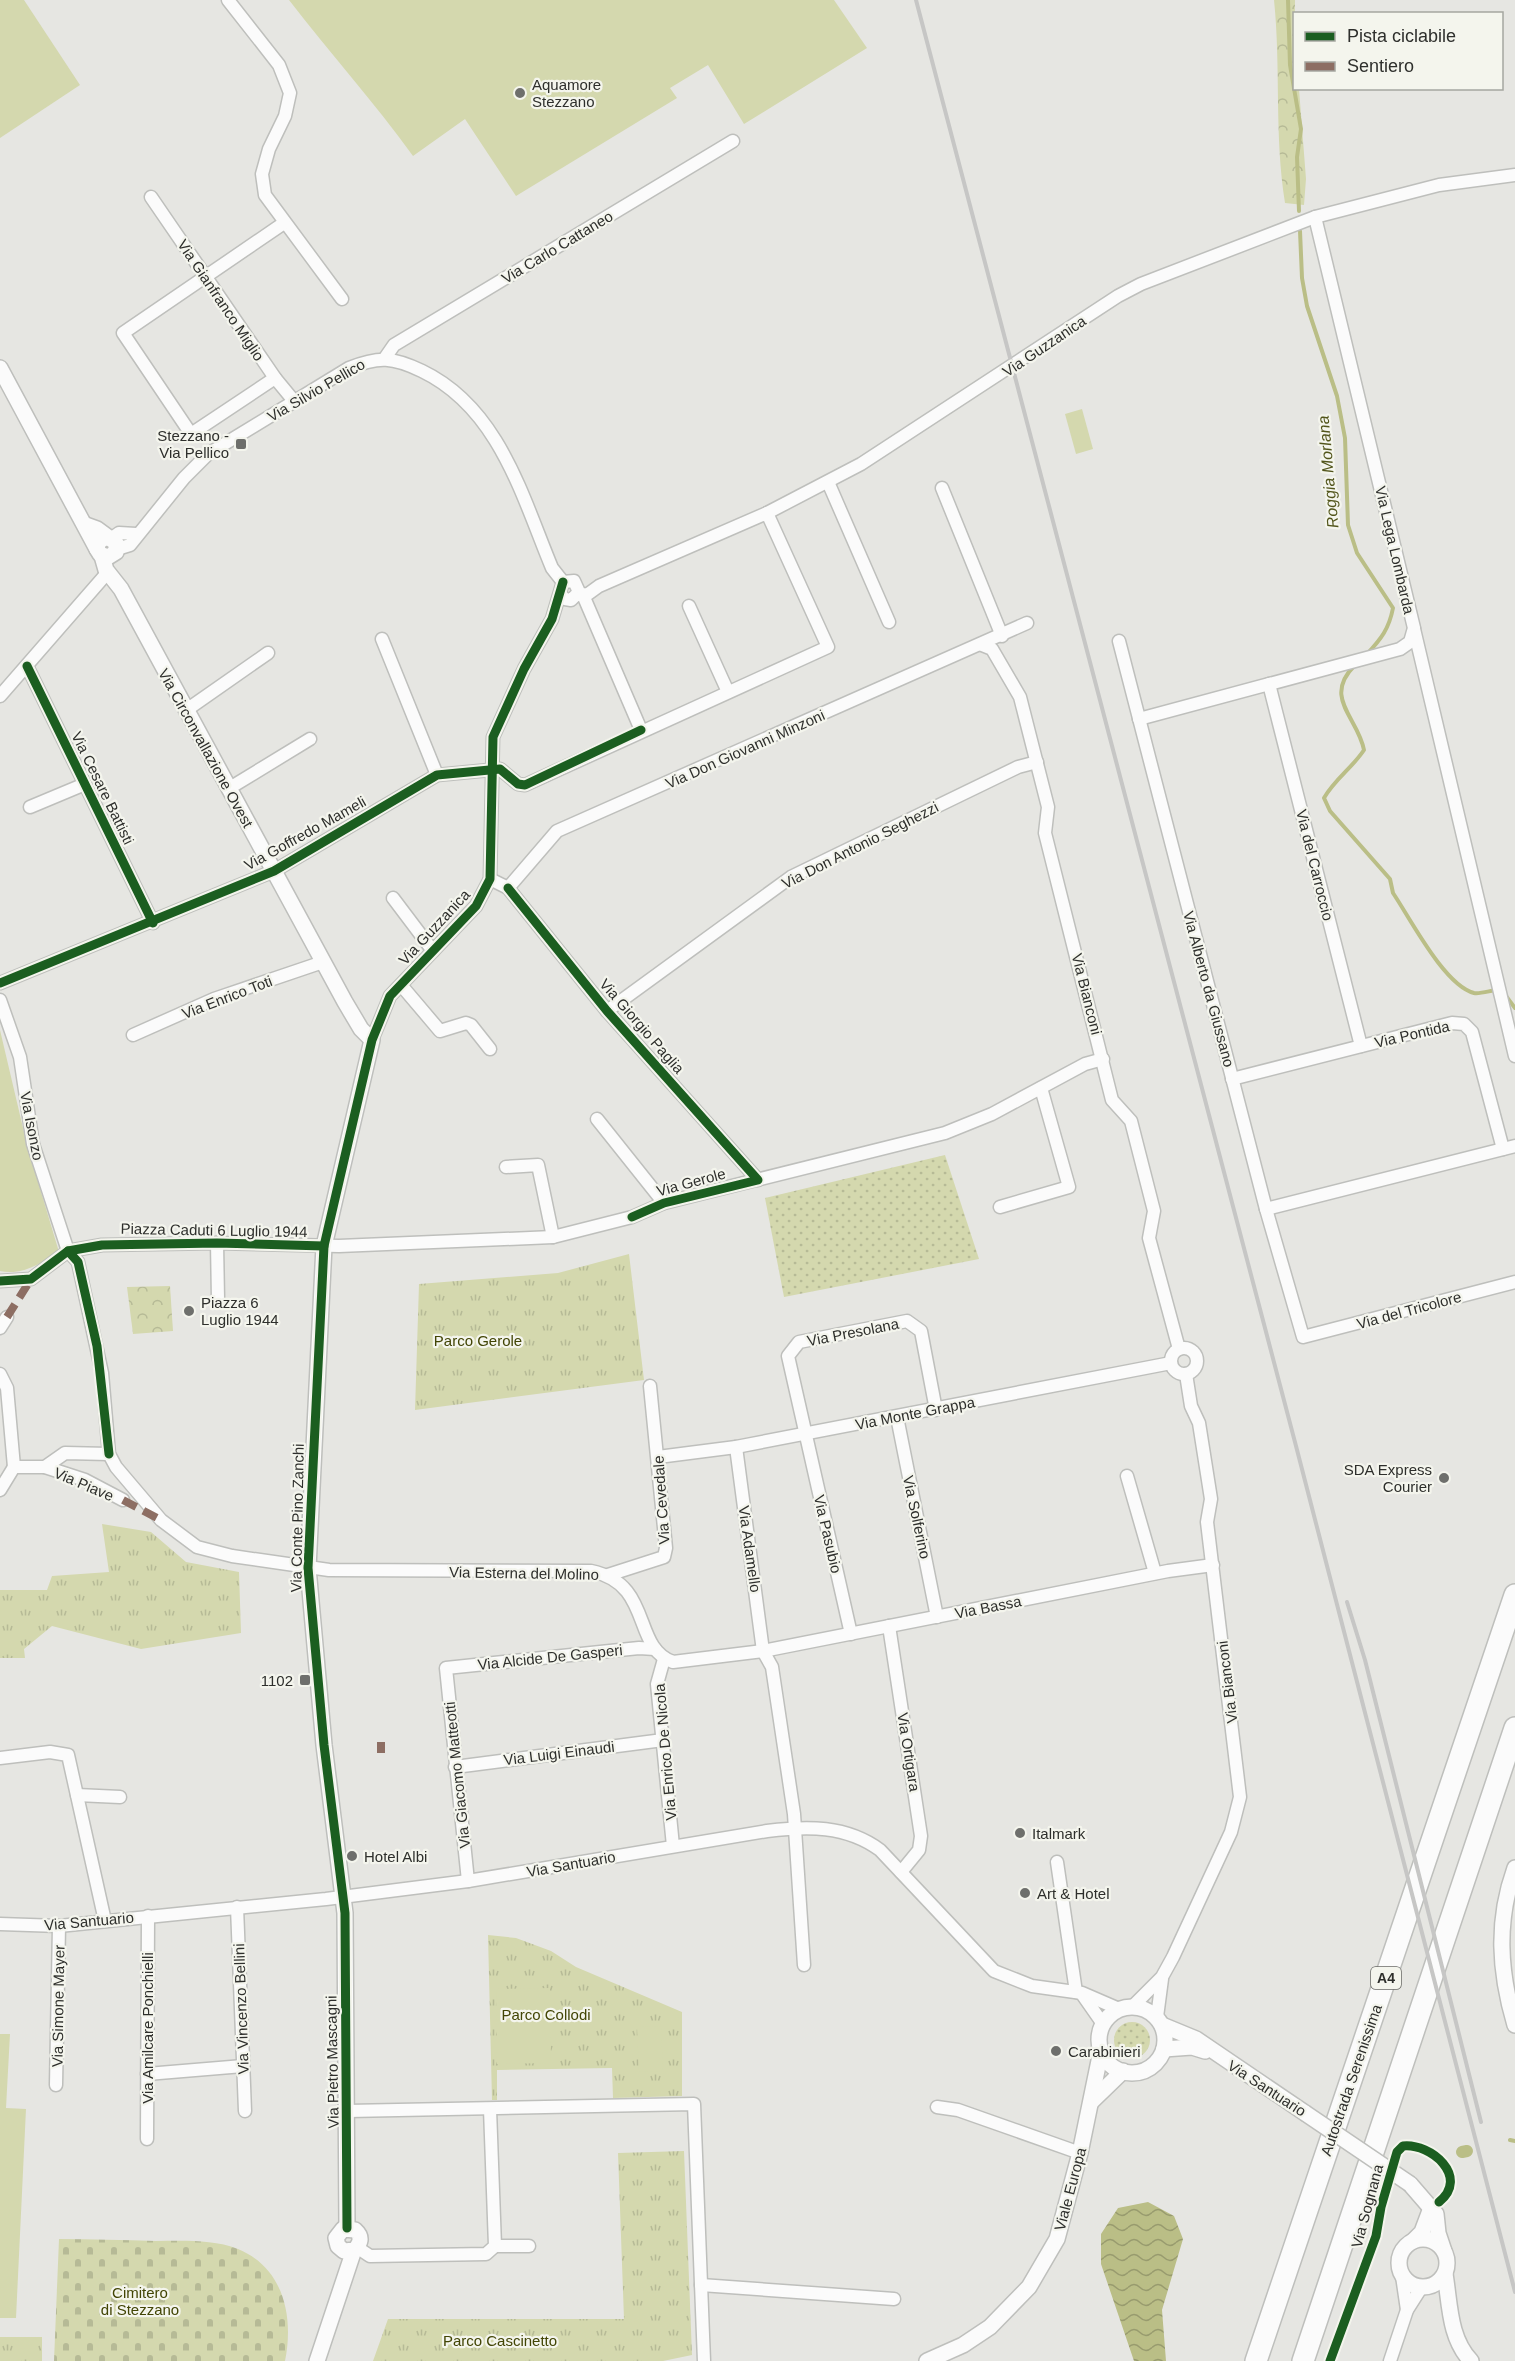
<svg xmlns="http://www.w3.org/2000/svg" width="1515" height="2361" viewBox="0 0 1515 2361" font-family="Arial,sans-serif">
<defs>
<pattern id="grass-dots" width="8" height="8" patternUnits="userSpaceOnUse" patternTransform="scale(1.5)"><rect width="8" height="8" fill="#d4d8ae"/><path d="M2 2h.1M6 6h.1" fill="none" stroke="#b6ba96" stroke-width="1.8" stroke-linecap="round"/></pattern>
<pattern id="forest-crowns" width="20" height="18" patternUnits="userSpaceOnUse" patternTransform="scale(1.5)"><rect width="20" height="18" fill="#d4d8ae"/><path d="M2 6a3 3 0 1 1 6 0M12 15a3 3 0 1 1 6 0" fill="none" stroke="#b6ba96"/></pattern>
<pattern id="cemetery-stones" width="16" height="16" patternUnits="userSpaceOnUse" patternTransform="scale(1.5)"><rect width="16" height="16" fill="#d4d8ae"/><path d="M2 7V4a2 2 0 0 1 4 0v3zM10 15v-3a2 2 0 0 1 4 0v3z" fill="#b6ba96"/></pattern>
<pattern id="park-tufts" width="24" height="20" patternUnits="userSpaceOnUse" patternTransform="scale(1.5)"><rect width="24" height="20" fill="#d4d8ae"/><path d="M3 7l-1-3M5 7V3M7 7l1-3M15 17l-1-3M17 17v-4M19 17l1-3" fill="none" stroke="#b6ba96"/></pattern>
<pattern id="water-waves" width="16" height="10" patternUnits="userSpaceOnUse" patternTransform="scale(1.5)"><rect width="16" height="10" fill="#babe86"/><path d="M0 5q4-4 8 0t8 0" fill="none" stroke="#989b6e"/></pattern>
</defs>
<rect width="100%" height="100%" fill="#e6e6e2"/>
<g fill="url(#grass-dots)">
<path d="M945 1155 979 1259 784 1297 765 1198Z"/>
<circle cx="1132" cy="2040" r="18"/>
</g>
<g fill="url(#forest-crowns)">
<path d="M1274 0H1295L1294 88 1299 89 1306 179 1304 205 1285 203C1274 136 1281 68 1274 0Z"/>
<path d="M170 1286 173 1331 133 1334 127 1287Z"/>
</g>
<path fill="url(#cemetery-stones)" d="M59 2239C91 2239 124 2240 156 2241 182 2241 212 2239 238 2249 284 2268 294 2317 285 2361H54Z"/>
<g fill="url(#park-tufts)">
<path d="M629 1254 644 1380 415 1410 419 1284 558 1273Z"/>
<path d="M102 1524 151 1532 186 1562 239 1572 241 1633 141 1649 52 1626 24 1649 25 1658H0V1590H47L52 1576 109 1572Z"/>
<path d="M488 1935 516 1938 551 1951 576 1967 682 2012V2096L613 2098 612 2068 497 2070V2100H492Z"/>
<path d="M684 2151 692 2355 663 2361H373L388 2319H624L618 2153Z"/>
<rect x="0" y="2337" width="42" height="24"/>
</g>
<g fill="#d4d8ae">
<path d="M0 0H24L80 85 0 138Z"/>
<path d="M289 0H834L867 48 744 124 708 65 670 88 677 98 516 196 465 119 413 156C374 102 330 53 289 0Z"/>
<path d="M1082 409 1093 449 1076 454 1065 414Z"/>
<path d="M0 1030 27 1145 59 1252C41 1263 22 1276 0 1271Z"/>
<path d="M550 1988 551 2063 497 2064 496 1989Z"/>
<path d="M661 2026 663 2071 639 2072 637 2027Z"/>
<path d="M0 2034H10L6 2108 26 2109 16 2318H0Z"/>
</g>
<path fill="url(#water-waves)" d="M1148 2202 1174 2216 1183 2239 1162 2310 1166 2361H1134L1101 2264V2234L1118 2208Z"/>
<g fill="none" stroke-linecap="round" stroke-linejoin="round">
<g stroke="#babe86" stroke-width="4">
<path d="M1288 0 1290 65 1301 129 1297 157 1299 211"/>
<path d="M1300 231 1302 278 1307 306 1337 396 1345 438 1348 525 1357 553 1393 608C1389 629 1381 639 1367 654"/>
<path d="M1355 665C1322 698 1358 717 1364 750 1352 768 1335 779 1324 798L1330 811 1390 879 1393 893C1410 918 1444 985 1474 993 1480 994 1489 991 1496 990"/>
<path d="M1503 992 1515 1008"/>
<path d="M1510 2140 1515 2141"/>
</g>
<path stroke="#babe86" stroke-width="12" d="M1462 2152 1467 2151"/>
<defs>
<g id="minor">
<path d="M228 0 279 65 290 93 285 116 269 149 262 174 265 195 342 299"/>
<path d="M151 197 275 378 294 401"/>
<path d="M385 358 394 345 733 141"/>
<path d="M275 378 191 434 123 333 284 223"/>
<path d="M828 482 889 622"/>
<path d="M942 488 1002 636"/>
<path d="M112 538 119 533 136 534"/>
<path d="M117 549 130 545 184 478 208 454 349 368C379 356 393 357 422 371 499 408 522 496 552 568L563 582"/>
<path d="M560 594 565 599 571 600 579 592 574 581 563 582"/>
<path d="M578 595 588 594 599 586 767 513 861 464 1118 296 1141 284 1315 217 1439 185 1515 175"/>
<path d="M583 595 641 730"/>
<path d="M689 606 728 692"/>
<path d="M1414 629 1515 1056"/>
<path d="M382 639 437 775"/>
<path d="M1119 641 1266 1209 1303 1337 1515 1282"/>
<path d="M982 645 992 649 1020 697 1048 807 1045 833 1112 1100 1131 1121 1154 1211 1149 1238 1179 1349"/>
<path d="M27 666 153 923"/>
<path d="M1269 684 1361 1046"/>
<path d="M0 696 108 572"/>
<path d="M185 711 268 653"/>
<path d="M1139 719 1400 649 1410 642 1414 628 1315 217"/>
<path d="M228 789 310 739"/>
<path d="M30 807 85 784"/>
<path d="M490 879 508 888 607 1011 758 1180"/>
<path d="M508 888 557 831 1027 623"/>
<path d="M393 898 433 951"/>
<path d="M0 983 274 871 437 775 500 769 518 784 525 785 828 647 767 513"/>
<path d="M401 985 440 1031 466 1023 471 1025 490 1049"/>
<path d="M0 1000 20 1057 33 1144 68 1251 78 1262 102 1373 109 1454 116 1467 161 1520 197 1547 232 1556 329 1570 591 1571C654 1584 631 1647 673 1662L763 1651 1168 1571 1213 1565"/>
<path d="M607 1011 791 877 1018 767 1037 762"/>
<path d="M133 1035 214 999 323 962"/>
<path d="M372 1040 390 996 476 906 490 879 493 737 524 669 552 619 563 582"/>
<path d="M1232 1079 1452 1023 1464 1024 1472 1032 1503 1149"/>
<path d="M597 1119 664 1203"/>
<path d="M506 1167 538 1165 553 1237"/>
<path d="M1000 1207 1069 1187 1041 1088"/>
<path d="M1266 1209 1515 1146"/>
<path d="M217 1243 218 1299"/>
<path d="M0 1281 31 1279 68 1251 102 1245 217 1243 339 1246 553 1237 632 1217 664 1203 945 1133 992 1114 1085 1064 1103 1059"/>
<path d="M0 1328 7 1317"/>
<circle cx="1184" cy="1361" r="13"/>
<path d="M0 1374 7 1388 14 1467"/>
<path d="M897 1417 937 1617"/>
<path d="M736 1447 763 1651"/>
<path d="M658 1457 736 1447 1171 1363"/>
<path d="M45 1467 85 1480 123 1500"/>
<path d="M1127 1476 1155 1573"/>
<path d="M0 1490 14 1467H45L65 1453 109 1454"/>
<path d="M608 1575 664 1557 666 1548 650 1386"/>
<path d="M889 1626 921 1836 919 1850 901 1872"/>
<path d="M851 1634 788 1356 799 1342 907 1321 921 1331 936 1410"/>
<path d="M763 1651 772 1667 794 1814 804 1965"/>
<path d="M664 1659 657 1684 673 1846"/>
<path d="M0 1758 50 1752 68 1755 105 1921"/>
<path d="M455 1767 663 1740"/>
<path d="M77 1795 120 1797"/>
<path d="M1057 1862 1076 1992"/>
<path d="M468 1881 446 1668 639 1648 655 1649"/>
<path d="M237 1907 245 2111"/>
<path d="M0 1924 59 1926 326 1899 468 1881 767 1831C807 1826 846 1825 880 1850L994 1971 1032 1986 1082 1993 1119 2009"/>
<path d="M1082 1994 1103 2024"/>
<path d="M1132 2007 1162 1977 1173 1957 1231 1832 1240 1797 1207 1522 1211 1499 1199 1423 1191 1406 1186 1374"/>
<path d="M1157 2017 1162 1979"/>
<path d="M147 2074 243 2066"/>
<path d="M56 2085 59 1926"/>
<path d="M937 2107 958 2110 1080 2153"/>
<path d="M348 2111 694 2104 704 2361"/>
<path d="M147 2139 148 1916"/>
<path d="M495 2246H529"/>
<path d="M358 2248 370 2256 486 2254 495 2246 490 2109"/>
<path d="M1402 2276 1407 2310"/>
<path d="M701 2285 894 2299"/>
<path d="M1390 2361 1407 2310 1421 2288"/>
</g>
<g id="tertiary">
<path d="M0 368 97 549"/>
<path d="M86 525 97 529 116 543V552L108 557 100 554 97 549 99 541 107 537"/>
<path d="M102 556 106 570 121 589 345 1002 361 1029 372 1040 324 1246 308 1568 324 1745 345 1913 347 2228"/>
<path d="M1515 1868C1496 1921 1499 1971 1515 2025"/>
<circle cx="1132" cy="2040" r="33"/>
<path d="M1162 2025 1196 2039 1305 2113"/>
<path d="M1164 2049 1192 2047 1205 2051"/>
<path d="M1092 2101 1123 2071"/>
<path d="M1410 2184 1436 2214 1438 2233 1444 2251"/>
<circle cx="1423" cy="2263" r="24"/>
<path d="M1413 2241 1422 2232 1431 2208"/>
<path d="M1445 2274C1450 2304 1449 2338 1471 2361"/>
<path d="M317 2361 353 2253C358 2245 365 2239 355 2230L343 2229 336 2238 338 2246 344 2251 355 2250"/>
<path d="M927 2361 963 2345 990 2327 1029 2287 1057 2239 1080 2153 1101 2051"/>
</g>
<g id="motorway">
<path d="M1256 2361 1515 1595"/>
<path d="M1303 2361 1515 1728"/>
</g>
</defs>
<use href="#minor" stroke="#bebfbc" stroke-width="15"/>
<use href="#tertiary" stroke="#bebfbc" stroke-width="18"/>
<use href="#motorway" stroke="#bebfbc" stroke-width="24"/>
<use href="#minor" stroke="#fbfbfb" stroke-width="12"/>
<use href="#tertiary" stroke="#fbfbfb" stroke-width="15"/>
<use href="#motorway" stroke="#fbfbfb" stroke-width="21"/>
<g stroke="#c6c6c5" stroke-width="4">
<path d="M916 0C1117 764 1319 1527 1515 2292"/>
<path d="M1347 1602 1365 1660 1481 2122"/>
</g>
<defs>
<path id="tertiary-bridge" d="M1305 2113 1410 2184"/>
</defs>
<use href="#tertiary-bridge" stroke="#bebfbc" stroke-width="18" stroke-linecap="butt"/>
<use href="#tertiary-bridge" stroke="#fbfbfb" stroke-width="15"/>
<g stroke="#8d6e63" stroke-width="8" stroke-dasharray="15 8" stroke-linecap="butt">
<path d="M7 1317 31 1279"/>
<path d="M123 1500 161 1520"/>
<path d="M381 1742V1753"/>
</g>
<defs>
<g id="cycleway">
<path d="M27 666 153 923"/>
<path d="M508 888 607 1011 758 1180 664 1203 632 1217"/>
<path d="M0 983 274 871 437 775 500 769 518 784 525 785 641 730"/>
<path d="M68 1251 78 1262 97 1346 109 1454"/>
<path d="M0 1281 31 1279 68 1251 102 1245 217 1243 324 1246"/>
<path d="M347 2228 345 1913 324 1745 308 1568 324 1246 372 1040 390 996 476 906 490 879 493 737 524 669 552 619 563 582"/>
<path d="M1330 2361 1376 2236 1381 2207 1397 2152 1403 2146C1431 2143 1470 2177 1439 2202"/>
</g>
</defs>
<use href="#cycleway" stroke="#f4f5ed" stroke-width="13"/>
<use href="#cycleway" stroke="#1b5e20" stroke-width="9"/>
</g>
<g fill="#6e6f6c" stroke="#f4f5ed" stroke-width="2">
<circle cx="520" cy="93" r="6"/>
<rect x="235" y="438" width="12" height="12" rx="3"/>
<circle cx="189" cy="1311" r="6"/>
<circle cx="1444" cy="1478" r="6"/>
<rect x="299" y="1674" width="12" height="12" rx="3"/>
<circle cx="1020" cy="1833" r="6"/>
<circle cx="352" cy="1856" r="6"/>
<circle cx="1025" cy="1893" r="6"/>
<circle cx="1056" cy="2051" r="6"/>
</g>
<g text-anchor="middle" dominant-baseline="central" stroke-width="4.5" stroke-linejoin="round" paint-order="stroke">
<rect fill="#f4f5ed" stroke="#696a66" stroke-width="1.5" x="1371" y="1967" width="30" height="22" rx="4.5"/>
<g font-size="14" font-weight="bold" fill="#2e2f2c">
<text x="1386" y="1978">A4</text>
</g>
<g font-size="15" fill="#2e2f2c" stroke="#f4f5ed" text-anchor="start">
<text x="532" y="84">Aquamore<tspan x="532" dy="17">Stezzano</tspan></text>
<text x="229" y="435" text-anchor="end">Stezzano -<tspan x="229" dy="17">Via Pellico</tspan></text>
<text x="201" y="1302">Piazza 6<tspan x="201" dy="17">Luglio 1944</tspan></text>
<text x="1432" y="1469" text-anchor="end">SDA Express<tspan x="1432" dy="17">Courier</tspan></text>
<text x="293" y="1680" text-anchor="end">1102</text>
<text x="1032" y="1833">Italmark</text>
<text x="364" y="1856">Hotel Albi</text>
<text x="1037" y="1893">Art &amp; Hotel</text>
<text x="1068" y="2051">Carabinieri</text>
</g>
<g font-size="15" fill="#2e2f2c" stroke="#f4f5ed">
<text transform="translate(557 247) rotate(-31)">Via Carlo Cattaneo</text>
<text transform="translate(221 300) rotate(56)">Via Gianfranco Miglio</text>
<text transform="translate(1044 346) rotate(-34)">Via Guzzanica</text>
<text transform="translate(316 390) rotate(-30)">Via Silvio Pellico</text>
<text transform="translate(1395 550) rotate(77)">Via Lega Lombarda</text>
<text transform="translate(206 748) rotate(61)">Via Circonvallazione Ovest</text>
<text transform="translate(745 749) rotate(-24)">Via Don Giovanni Minzoni</text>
<text transform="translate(103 788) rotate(64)">Via Cesare Battisti</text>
<text transform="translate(305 833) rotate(-29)">Via Goffredo Mameli</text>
<text transform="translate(860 845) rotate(-27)">Via Don Antonio Seghezzi</text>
<text transform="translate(1315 865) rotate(76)">Via del Carroccio</text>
<text transform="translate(434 927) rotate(-47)">Via Guzzanica</text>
<text transform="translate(1209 989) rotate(75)">Via Alberto da Giussano</text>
<text transform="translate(1087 994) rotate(76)">Via Bianconi</text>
<text transform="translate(227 997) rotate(-21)">Via Enrico Toti</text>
<text transform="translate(642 1026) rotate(49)">Via Giorgio Paglia</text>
<text transform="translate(1412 1034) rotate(-13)">Via Pontida</text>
<text transform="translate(32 1126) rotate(79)">Via Isonzo</text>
<text transform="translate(691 1182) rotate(-15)">Via Gerole</text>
<text transform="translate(214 1230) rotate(1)">Piazza Caduti 6 Luglio 1944</text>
<text transform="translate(1409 1310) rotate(-15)">Via del Tricolore</text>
<text transform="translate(853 1332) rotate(-11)">Via Presolana</text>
<text transform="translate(915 1413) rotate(-11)">Via Monte Grappa</text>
<text transform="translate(84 1484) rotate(23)">Via Piave</text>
<text transform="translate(661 1500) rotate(-94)">Via Cevedale</text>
<text transform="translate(917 1517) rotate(78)">Via Solferino</text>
<text transform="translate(297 1518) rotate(-89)">Via Conte Pino Zanchi</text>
<text transform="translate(828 1534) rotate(77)">Via Pasubio</text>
<text transform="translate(750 1549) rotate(82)">Via Adamello</text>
<text transform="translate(524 1573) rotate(1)">Via Esterna del Molino</text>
<text transform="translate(988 1607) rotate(-11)">Via Bassa</text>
<text transform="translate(550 1657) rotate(-6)">Via Alcide De Gasperi</text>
<text transform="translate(1227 1682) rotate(-97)">Via Bianconi</text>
<text transform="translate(665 1752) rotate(-95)">Via Enrico De Nicola</text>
<text transform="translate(909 1752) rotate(81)">Via Ortigara</text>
<text transform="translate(559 1753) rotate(-7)">Via Luigi Einaudi</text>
<text transform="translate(457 1775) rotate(-96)">Via Giacomo Matteotti</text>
<text transform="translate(571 1864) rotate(-10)">Via Santuario</text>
<text transform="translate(89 1921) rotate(-5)">Via Santuario</text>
<text transform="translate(58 2006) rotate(-89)">Via Simone Mayer</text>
<text transform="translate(241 2009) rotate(-92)">Via Vincenzo Bellini</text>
<text transform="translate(147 2028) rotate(-90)">Via Amilcare Ponchielli</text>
<text transform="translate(332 2062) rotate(-91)">Via Pietro Mascagni</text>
<text transform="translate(1351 2080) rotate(-71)">Autostrada Serenissima</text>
<text transform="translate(1267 2088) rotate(33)">Via Santuario</text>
<text transform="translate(1070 2189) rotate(-75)">Viale Europa</text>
<text transform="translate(1367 2206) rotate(-75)">Via Sognana</text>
</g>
<g font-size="15" fill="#424505" stroke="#f4f5ed">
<text x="478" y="1340">Parco Gerole</text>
<text x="546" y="2014">Parco Collodi</text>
<text x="140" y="2292">Cimitero<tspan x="140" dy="17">di Stezzano</tspan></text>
<text x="500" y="2340">Parco Cascinetto</text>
</g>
<g font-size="16" font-style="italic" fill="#52551b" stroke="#f4f5ed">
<text transform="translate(1328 472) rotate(-95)">Roggia Morlana</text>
</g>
</g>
<rect x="1293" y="12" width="210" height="78" fill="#f4f5ed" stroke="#a5a6a0" stroke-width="1.5"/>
<rect x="1305" y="32" width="30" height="9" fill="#1b5e20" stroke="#a5a6a0" stroke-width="1.5"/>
<text x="1347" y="42" font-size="18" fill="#2e2f2c">Pista ciclabile</text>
<rect x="1305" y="62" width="30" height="9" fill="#8d6e63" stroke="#a5a6a0" stroke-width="1.5"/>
<text x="1347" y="72" font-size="18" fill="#2e2f2c">Sentiero</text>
</svg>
